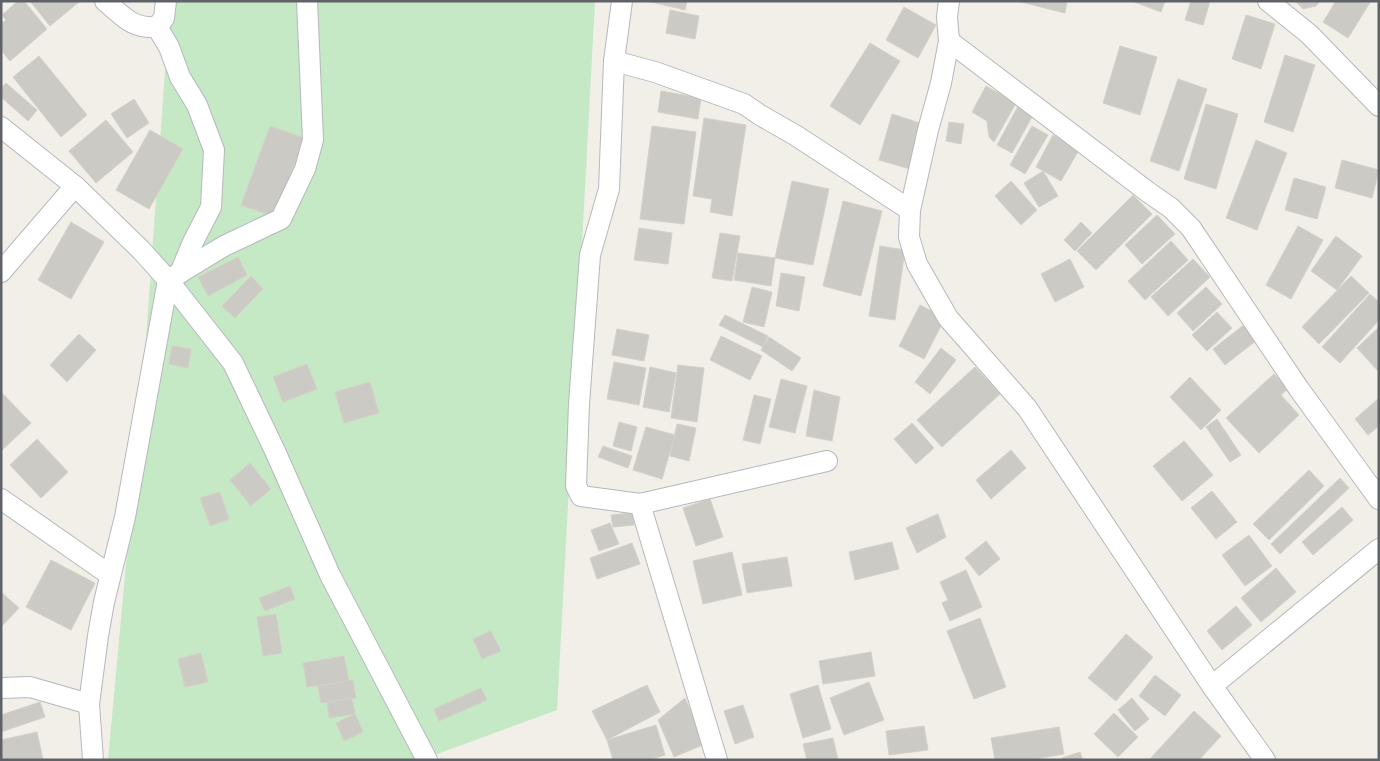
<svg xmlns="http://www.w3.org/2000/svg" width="1380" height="761" viewBox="0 0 1380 761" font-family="'Roboto Condensed',sans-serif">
<rect width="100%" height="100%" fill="#f1efe8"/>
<path fill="#c5e8c5" d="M170 1H595L557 710 421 760H108L144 368Z"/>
<g fill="#cccac5" stroke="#d6d1c6">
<path d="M18 1H24L47 29 10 61 1 50V24L6 20 2 15Z"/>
<path d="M30 1H80L50 26Z"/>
<path d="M647 1H687L685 10Z"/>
<path d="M1017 1H1067L1065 13Z"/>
<path d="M1132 1H1165L1161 12Z"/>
<path d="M1191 1H1210L1203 25 1185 20Z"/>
<path d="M1295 1H1320L1316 6 1303 9Z"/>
<path d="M1336 1H1371L1348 38 1323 22Z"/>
<path d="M904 7 936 25 918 58 886 40Z"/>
<path d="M670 10 699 16 695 39 666 33Z"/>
<path d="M1246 15 1275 24 1261 69 1232 59Z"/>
<path d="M870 43 900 61 860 125 830 106Z"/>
<path d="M1120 46 1157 57 1140 115 1103 103Z"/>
<path d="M1285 55 1315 65 1293 132 1264 122Z"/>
<path d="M39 56 87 115 61 137 13 77Z"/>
<path d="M1178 79 1207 89 1179 171 1150 161Z"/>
<path d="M6 83 37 110 28 121 1 97V88Z"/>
<path d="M986 86 1016 103 994 142 989 137 987 121 972 112Z"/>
<path d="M661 91 701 98 698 119 658 112Z"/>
<path d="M134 99 149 123 127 138 111 114Z"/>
<path d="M1022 99 1037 108 1012 153 997 145Z"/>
<path d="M1206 104 1238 114 1216 189 1184 179Z"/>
<path d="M892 114 923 124 910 169 879 160Z"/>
<path d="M704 118 746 125 732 216 710 212 712 199 693 196Z"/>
<path d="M106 120 133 152 96 183 69 151Z"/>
<path d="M949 122 964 124 961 144 946 141Z"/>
<path d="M270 126 304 138 275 217 241 205Z"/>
<path d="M652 126 696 132 684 224 640 219Z"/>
<path d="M1032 126 1048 135 1025 174 1010 165Z"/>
<path d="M150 130 183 149 149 209 116 190Z"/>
<path d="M1053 135 1079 150 1061 181 1036 167Z"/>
<path d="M1256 140 1287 153 1257 230 1226 218Z"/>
<path d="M1342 160 1379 170 1372 198 1335 188Z"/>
<path d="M1043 171 1058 196 1039 207 1024 183Z"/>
<path d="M1294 178 1326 187 1317 219 1285 210Z"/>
<path d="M792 181 829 189 813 265 775 258Z"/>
<path d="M1011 181 1037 210 1021 225 995 196Z"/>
<path d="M1133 195 1152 214 1096 270 1077 251Z"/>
<path d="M843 201 882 211 861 296 823 286Z"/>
<path d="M1157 215 1175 234 1142 264 1125 245Z"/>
<path d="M71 222 104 242 71 299 38 280Z"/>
<path d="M1081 222 1092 233 1075 251 1064 240Z"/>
<path d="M1298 226 1323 240 1291 299 1266 285Z"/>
<path d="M639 228 672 233 668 264 634 260Z"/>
<path d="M720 233 740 236 732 281 712 278Z"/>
<path d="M1336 236 1362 256 1337 290 1311 271Z"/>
<path d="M1171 241 1188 260 1145 300 1128 281Z"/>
<path d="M880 246 905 250 895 320 869 316Z"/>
<path d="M738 253 775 258 771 286 734 280Z"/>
<path d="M238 257 247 275 208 296 198 277Z"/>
<path d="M1070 259 1084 287 1055 302 1041 274Z"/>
<path d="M1193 259 1210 277 1168 316 1151 297Z"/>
<path d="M781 273 805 277 799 311 776 306Z"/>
<path d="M251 276 263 289 235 318 222 306Z"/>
<path d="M1351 276 1369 293 1319 344 1302 327Z"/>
<path d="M752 287 772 292 764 327 743 322Z"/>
<path d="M1206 287 1222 304 1193 331 1177 313Z"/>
<path d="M1370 294 1379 302V320L1340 363 1322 347Z"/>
<path d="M920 305 945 318 924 359 899 346Z"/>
<path d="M1217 312 1232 328 1207 351 1192 335Z"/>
<path d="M725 315 768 336 763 347 719 325Z"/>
<path d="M1245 324 1257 340 1225 365 1213 349Z"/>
<path d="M1379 327V372L1357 348Z"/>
<path d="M617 329 649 335 644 361 612 355Z"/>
<path d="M79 334 96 350 67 382 50 365Z"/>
<path d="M721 336 762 356 750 380 710 360Z"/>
<path d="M769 337 801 358 792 371 761 350Z"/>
<path d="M172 346 191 349 188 368 169 364Z"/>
<path d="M941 348 956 360 930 394 915 382Z"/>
<path d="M614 362 646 368 639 405 607 399Z"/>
<path d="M307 364 317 389 283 402 273 377Z"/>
<path d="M678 365 704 368 697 422 671 418Z"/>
<path d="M650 367 676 373 669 412 643 407Z"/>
<path d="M975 367 1000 394 942 447 917 420Z"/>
<path d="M1274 374 1288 389 1281 395 1299 415 1259 453 1226 418Z"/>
<path d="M1190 377 1221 410 1201 430 1170 397Z"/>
<path d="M781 379 807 386 795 433 769 427Z"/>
<path d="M370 382 379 413 344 423 335 392Z"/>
<path d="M814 390 840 397 832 441 806 436Z"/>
<path d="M2 393 31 423 1 451V394Z"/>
<path d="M754 395 771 399 760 444 743 440Z"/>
<path d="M1379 398V426L1368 435 1355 419Z"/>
<path d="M1217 419 1241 455 1230 462 1206 427Z"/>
<path d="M619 422 637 427 631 451 613 446Z"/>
<path d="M912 423 934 448 916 464 894 439Z"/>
<path d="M677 424 696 428 689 461 670 456Z"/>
<path d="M646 427 675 435 662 479 633 470Z"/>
<path d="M37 439 68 472 41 498 10 465Z"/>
<path d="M1184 441 1213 475 1182 501 1153 466Z"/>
<path d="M603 446 632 456 628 468 598 457Z"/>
<path d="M1011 450 1026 468 991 499 976 480Z"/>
<path d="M250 463 271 489 251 506 230 480Z"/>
<path d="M1309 470 1324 486 1269 540 1253 524Z"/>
<path d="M1340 478 1349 488 1280 554 1271 544Z"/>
<path d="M1212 491 1237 522 1216 539 1191 508Z"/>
<path d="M220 492 229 519 210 526 200 498Z"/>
<path d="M710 499 723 537 696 546 683 508Z"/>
<path d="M1342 507 1353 520 1313 555 1302 542Z"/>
<path d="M632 513 634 525 613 527 611 515Z"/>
<path d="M938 514 946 537 917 553 906 528Z"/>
<path d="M610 523 619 544 599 551 591 530Z"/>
<path d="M1249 535 1272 566 1245 586 1222 555Z"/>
<path d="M986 541 1000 559 979 576 965 558Z"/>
<path d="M892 542 899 569 855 580 849 552Z"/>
<path d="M632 543 640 564 597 579 590 558Z"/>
<path d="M732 552 742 595 703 604 693 561Z"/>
<path d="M787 557 792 586 747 593 742 564Z"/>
<path d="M51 560 95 583 71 630 26 607Z"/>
<path d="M1276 568 1296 592 1261 622 1241 598Z"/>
<path d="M966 570 982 607 950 621 942 603 948 600 940 582Z"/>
<path d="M290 586 295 599 265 611 259 598Z"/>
<path d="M1 592 19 608 1 627Z"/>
<path d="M1236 606 1252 625 1222 650 1207 631Z"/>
<path d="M276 614 282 653 263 656 257 617Z"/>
<path d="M980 618 1006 687 974 699 947 631Z"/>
<path d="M491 631 501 651 482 659 473 639Z"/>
<path d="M1126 634 1153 657 1116 701 1088 678Z"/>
<path d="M871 652 875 676 823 684 819 661Z"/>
<path d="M201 653 208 682 185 687 178 659Z"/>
<path d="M344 656 349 681 307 687 303 663Z"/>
<path d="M1155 675 1181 695 1165 716 1139 696Z"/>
<path d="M353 680 356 698 321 703 318 686Z"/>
<path d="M869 682 884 720 844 735 830 698Z"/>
<path d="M647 685 660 712 607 740 592 711Z"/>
<path d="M818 685 831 729 803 738 790 694Z"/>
<path d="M481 688 487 700 439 721 434 709Z"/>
<path d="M352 698 355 714 329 718 327 702Z"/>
<path d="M685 698 705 744 674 757 658 720Z"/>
<path d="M1132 698 1149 719 1135 731 1118 710Z"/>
<path d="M40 702 45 717 1 732V715Z"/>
<path d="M743 705 754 737 735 744 724 711Z"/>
<path d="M1194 711 1221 736 1199 760H1149Z"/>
<path d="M1114 713 1138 737 1118 757 1094 734Z"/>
<path d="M355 714 363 732 344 741 336 723Z"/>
<path d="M656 725 665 755 649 760H613L607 740Z"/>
<path d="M924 726 928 750 889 755 886 731Z"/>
<path d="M1059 727 1064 754 1029 760H995L991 738Z"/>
<path d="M37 732 43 760H1V740Z"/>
<path d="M833 738 838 760H807L803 744Z"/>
<path d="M1080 752 1083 760H1062V758Z"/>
</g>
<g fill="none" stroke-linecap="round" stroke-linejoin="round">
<defs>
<g id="street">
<path d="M105 1C123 16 132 29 157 27"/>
<path d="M622 1 614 61 609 189 590 255 579 404 576 486 581 496 640 504 827 461"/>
<path d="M949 1 947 17 949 41 941 83 928 130 910 210 909 237 917 264 948 318 1027 408 1212 686 1265 760"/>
<path d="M1268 1 1309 34 1379 106"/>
<path d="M157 27 169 47 180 77 197 105 214 150 211 207 193 242 180 273"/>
<path d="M157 27 164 18 166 1"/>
<path d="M949 41 1148 192 1171 208 1191 228 1299 389 1379 499"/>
<path d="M614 61 655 72 744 104 760 115 795 135 910 210"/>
<path d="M1 127 75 186 141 250 168 280 233 363 275 451 330 575 427 760"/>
<path d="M1 272 75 186"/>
<path d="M1 499 110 575"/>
<path d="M640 504 717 760"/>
<path d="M1212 686 1379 549"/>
<path d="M1 688 30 687 89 704"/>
<path d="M93 760 89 704 98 636 104 602 125 517 168 280 224 246 281 219 305 169 313 140 307 1"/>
</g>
</defs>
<use href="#street" stroke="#b5b8bc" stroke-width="22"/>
<use href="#street" stroke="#fff" stroke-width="20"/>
</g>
<rect width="1380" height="761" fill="none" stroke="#5f6368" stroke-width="5"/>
</svg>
